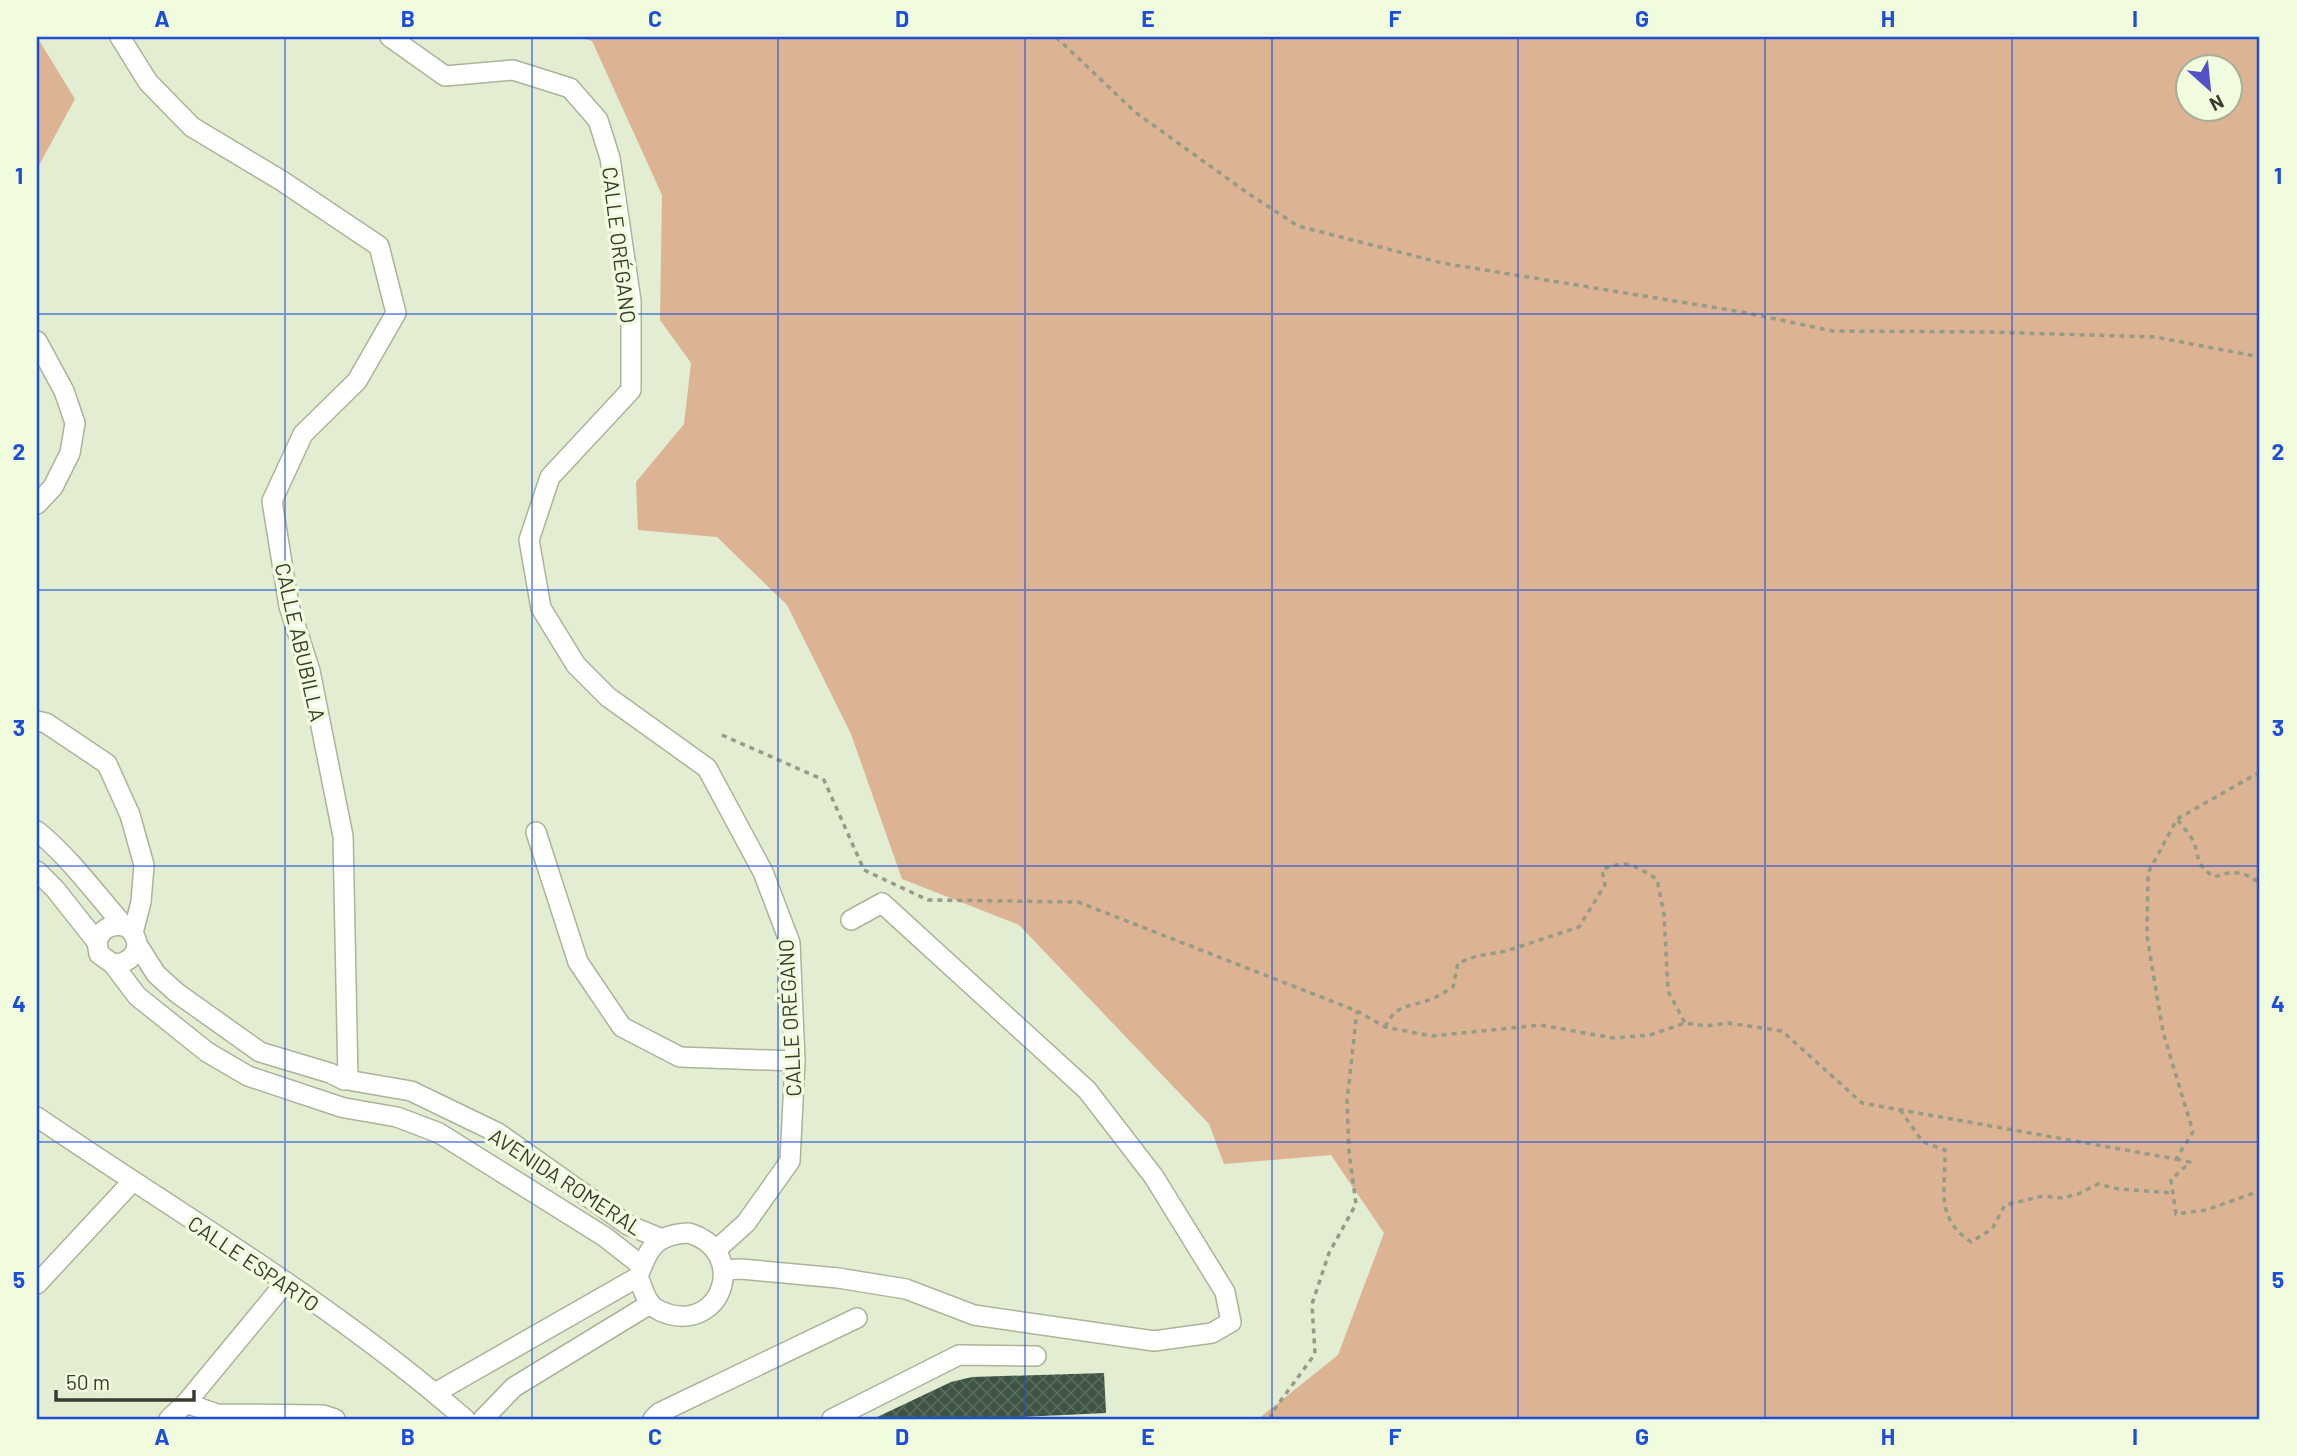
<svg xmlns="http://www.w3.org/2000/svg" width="2297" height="1456" viewBox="0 0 2297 1456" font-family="Barlow,sans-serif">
<defs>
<pattern id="building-cross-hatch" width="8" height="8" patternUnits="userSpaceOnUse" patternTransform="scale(1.75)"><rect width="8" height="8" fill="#3d5444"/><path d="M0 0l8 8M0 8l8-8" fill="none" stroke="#586a5d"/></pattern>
</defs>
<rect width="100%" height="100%" fill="#e3edd1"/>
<g fill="#dcb393" fill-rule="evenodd">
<path d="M37 37 75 99 37 169Z"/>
<path d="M577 37H2260V1419H1258L1338 1355 1384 1233 1331 1155 1224 1164 1209 1124 1019 925 902 879 851 734 787 605 717 537 638 530 636 482 684 424 691 363 660 320 662 195 592 41ZM2188 66H2230V108H2188Z"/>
</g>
<path fill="url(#building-cross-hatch)" d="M1104 1373 1106 1413 979 1419H873L951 1382 972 1377Z"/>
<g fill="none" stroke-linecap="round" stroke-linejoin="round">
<defs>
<g id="minor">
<path d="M120 37 148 82 192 127 282 181 379 246 396 313 357 381 303 434 272 501 289 606 310 671 343 836 348 1080"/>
<path d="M390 37 445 76 513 70 570 88 598 120 610 158 631 301V390L550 477 529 540 541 608 576 665 608 697 707 768 763 872 790 943 795 1061 790 1161 746 1223 716 1250"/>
<path d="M37 341 64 391 75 423 70 453 53 487 37 504"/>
<path d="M37 721 46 723 107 764 130 815 144 865 141 902 133 933"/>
<path d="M37 831C68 856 93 890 119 920 123 926 131 929 134 935 143 951 129 964 113 964L99 954 97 942C101 929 110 924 124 926"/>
<path d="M536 832 578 962 622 1027 680 1057 795 1061"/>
<path d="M37 871 55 889 97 942"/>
<path d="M137 944 156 974 177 993 260 1052 330 1073 344 1080"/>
<path d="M113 964 137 996 207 1052 248 1076 341 1107"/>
<path d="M353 1081 411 1091 498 1133 628 1225 662 1239"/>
<path d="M345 1108 397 1117 439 1133 605 1237 642 1266"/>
<path d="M37 1117C181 1215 334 1304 465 1419"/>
<path d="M689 1233C748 1251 724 1330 668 1314 662 1312 653 1308 650 1303 644 1296 642 1285 638 1277 648 1248 656 1234 689 1233Z"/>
<path d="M724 1270 741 1269 838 1278 906 1289 974 1315 1154 1341 1212 1333 1231 1322 1225 1292 1154 1177 1087 1090 882 903 851 920"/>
<path d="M37 1284 132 1182"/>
<path d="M435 1393 638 1277"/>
<path d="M186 1403 217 1414 323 1415 335 1419"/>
<path d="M169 1419 186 1403 286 1282"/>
<path d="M483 1419 514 1387 650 1304"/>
<path d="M653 1419 659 1413 857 1318"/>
<path d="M832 1419 959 1355 1036 1356"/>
</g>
</defs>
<use href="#minor" stroke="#abb499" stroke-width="22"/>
<g stroke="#949b87" stroke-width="3.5" stroke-dasharray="5 5" stroke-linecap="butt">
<path d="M1056 37 1135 112 1249 194 1298 226 1442 263 1742 312 1833 331 1988 332 2155 337 2260 357"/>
<path d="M722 735 824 780 864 870 928 900 1078 902 1357 1011 1385 1027 1432 1036 1540 1025 1613 1038 1650 1035 1685 1023 1706 1026 1728 1023 1782 1031 1862 1103 2176 1159 2193 1132 2163 1032 2147 936 2148 873 2177 819 2260 772"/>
<path d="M2178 820C2182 826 2188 832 2192 839 2201 856 2193 863 2214 877 2234 870 2242 871 2260 883"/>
<path d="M1385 1027C1397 1002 1410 1008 1432 999 1439 996 1446 991 1453 987L1458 963 1477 956 1506 951 1579 927 1605 885 1602 870C1628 858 1634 866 1657 879L1664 914 1668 991 1685 1023"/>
<path d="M1900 1110 1923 1142 1945 1150C1946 1189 1934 1217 1971 1242L1992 1229 2005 1205 2043 1196 2062 1198 2078 1194 2098 1184 2119 1189 2173 1193"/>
<path d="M2176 1159 2190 1162 2171 1180 2176 1214 2206 1210 2260 1191"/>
<path d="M1271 1419V1414L1315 1354 1312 1304 1329 1253 1356 1204 1349 1152 1347 1101 1357 1011"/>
</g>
<use href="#minor" stroke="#fff" stroke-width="19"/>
</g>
<path fill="none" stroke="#1d4ed8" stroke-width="2" stroke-opacity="0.55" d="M285 37V1419M532 37V1419M778 37V1419M1025 37V1419M1272 37V1419M1518 37V1419M1765 37V1419M2012 37V1419M37 314H2260M37 590H2260M37 866H2260M37 1142H2260"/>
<g text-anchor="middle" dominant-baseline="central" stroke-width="7" stroke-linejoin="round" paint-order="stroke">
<g font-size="21" fill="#373b30" stroke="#f1fbde">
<text transform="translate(620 245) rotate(83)">CALLE ORÉGANO</text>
<text transform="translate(301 642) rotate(77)">CALLE ABUBILLA</text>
<text transform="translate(789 1018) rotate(-93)">CALLE ORÉGANO</text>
<text transform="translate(566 1181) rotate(33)">AVENIDA ROMERAL</text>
<text transform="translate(254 1263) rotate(34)">CALLE ESPARTO</text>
</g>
</g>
<rect width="2297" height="1456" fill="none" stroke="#f1fbde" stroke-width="77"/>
<g transform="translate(2209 88) rotate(153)"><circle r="33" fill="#f1fbde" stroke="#a7ae98" stroke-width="2"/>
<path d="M0-5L12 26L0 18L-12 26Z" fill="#5551c8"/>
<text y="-10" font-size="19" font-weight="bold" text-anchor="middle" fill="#373b30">N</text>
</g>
<path d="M56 1390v10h138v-10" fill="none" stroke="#373b30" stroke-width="3.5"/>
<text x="66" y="1390" font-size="21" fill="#373b30" stroke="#f1fbde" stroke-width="5" paint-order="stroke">50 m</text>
<rect x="38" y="38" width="2220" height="1380" fill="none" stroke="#1d4ed8" stroke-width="2.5"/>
<g font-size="23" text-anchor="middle" font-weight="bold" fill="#1d4ed8">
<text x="162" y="27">A</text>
<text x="408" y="27">B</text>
<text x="655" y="27">C</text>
<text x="902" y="27">D</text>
<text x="1148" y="27">E</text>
<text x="1395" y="27">F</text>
<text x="1642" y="27">G</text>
<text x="1888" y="27">H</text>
<text x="2135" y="27">I</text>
<text x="19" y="184">1</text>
<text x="2278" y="184">1</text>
<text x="19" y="460">2</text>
<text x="2278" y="460">2</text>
<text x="19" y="736">3</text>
<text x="2278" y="736">3</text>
<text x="19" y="1012">4</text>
<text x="2278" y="1012">4</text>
<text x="19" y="1288">5</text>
<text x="2278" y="1288">5</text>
<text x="162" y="1445">A</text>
<text x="408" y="1445">B</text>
<text x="655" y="1445">C</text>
<text x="902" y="1445">D</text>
<text x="1148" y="1445">E</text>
<text x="1395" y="1445">F</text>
<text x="1642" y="1445">G</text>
<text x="1888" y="1445">H</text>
<text x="2135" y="1445">I</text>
</g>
</svg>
